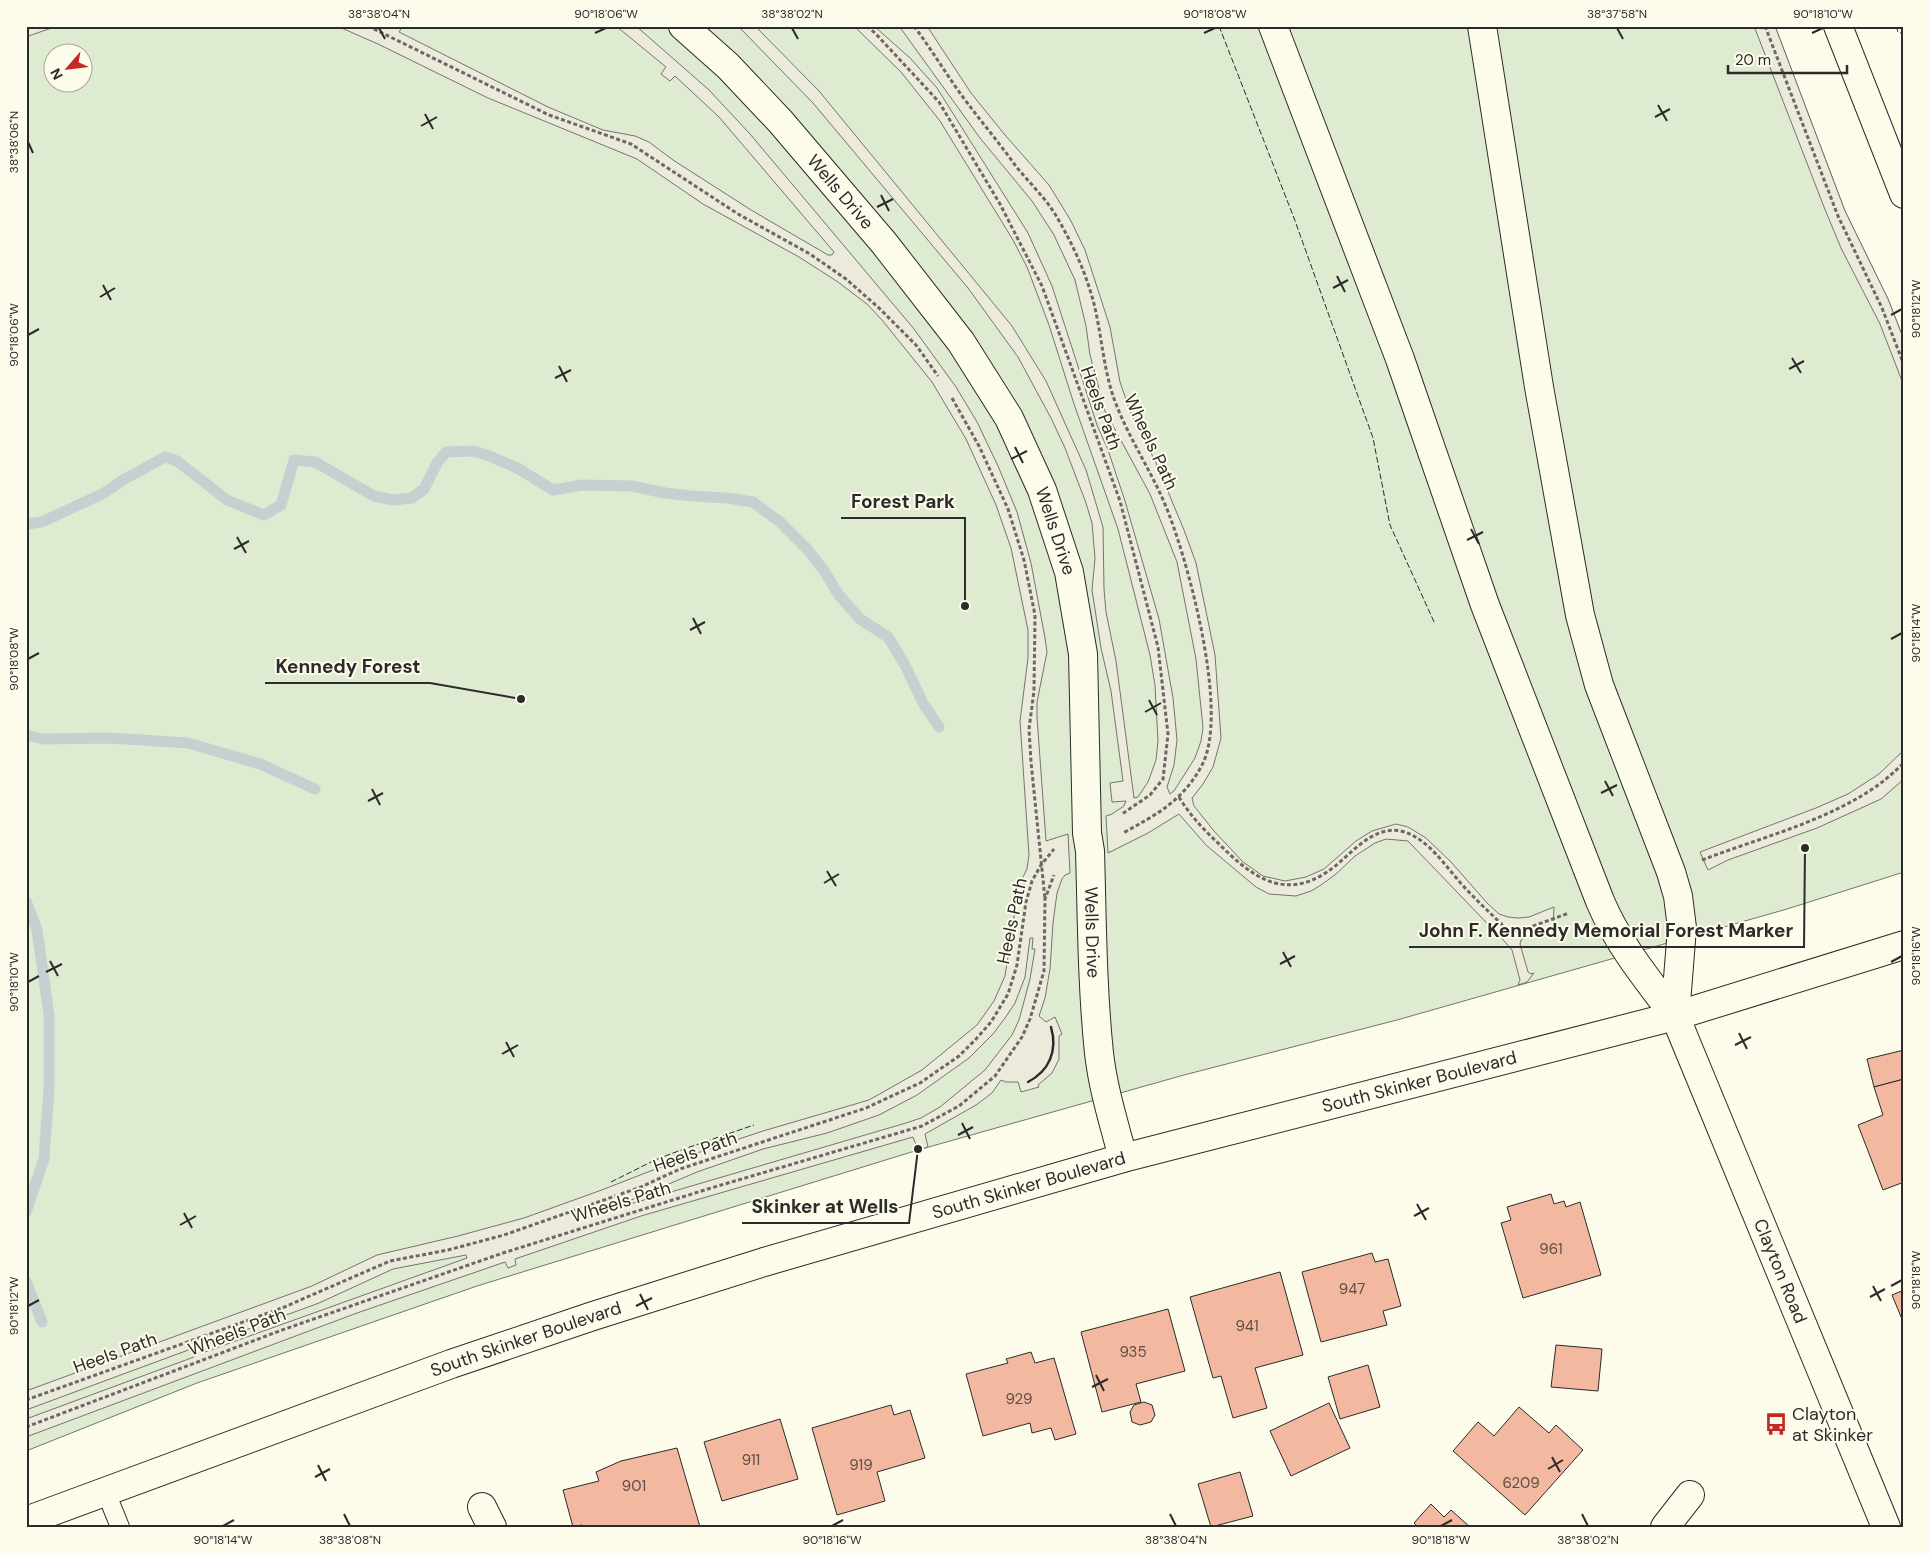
<svg xmlns="http://www.w3.org/2000/svg" width="1930" height="1553" viewBox="0 0 1930 1553" font-family="'DM Sans',sans-serif">
<rect width="100%" height="100%" fill="#fdfbea"/>
<path fill="#deebd1" stroke="#74746e" fill-rule="evenodd" d="M26 26H1775L1845 211 1888 299 1904 340V872L1787 909 1397 1020 1184 1075 918 1150 477 1286 197 1383 26 1451ZM52 52H82V82H52Z"/>
<g fill="#eceadb" stroke="#74746e" fill-rule="evenodd">
<path d="M26 26H57L26 37Z"/>
<path d="M337 26H403L399 32 548 107 603 130 635 136 649 142 673 160 751 210 828 255H832L834 252 719 117 675 76 670 81 661 74 666 67 616 26H636L709 90 750 134 914 329 956 387 977 422 998 466 1017 512 1031 563 1045 638 1047 652 1037 702V717L1046 841 1068 834 1070 873 1065 875 1062 879 1057 893 1053 923 1050 969 1045 998 1039 1016 1046 1022 1055 1017 1062 1034 1059 1036V1059L1052 1073 1038 1085 1039 1087 1021 1092 1018 1082H1006L1001 1080 992 1093 976 1105 925 1134 928 1147 918 1150 913 1137 641 1216 515 1259 516 1265 508 1268 505 1262 357 1313 26 1437V1419L194 1357 191 1349 26 1410V1391L312 1286 377 1255 458 1236 524 1218 599 1191 697 1153 763 1131 869 1100 922 1070 977 1025 994 1001 1005 976 1017 898 1019 886 1023 887 1025 881 1022 879 1027 869 1029 855 1020 721 1028 658V630L1011 548 996 505 966 439 932 382 882 320 867 304 838 282 799 257 703 204 637 159 488 98 378 44ZM1030 938H1033L1032 949H1035L1030 979 1019 1020 1012 1035 985 1070 940 1107 921 1118 906 1123 603 1212 697 1172 763 1149 827 1133 879 1115 917 1095 969 1058 993 1034 1005 1018 1015 1003 1025 977ZM466 1255 467 1258 205 1352 202 1346 319 1303 393 1269Z"/>
<path d="M738 26H755L819 91 1012 326 1046 381 1086 470 1103 527 1104 589 1106 612 1116 661 1134 798 1138 797 1148 782 1156 760 1158 741 1155 685 1150 655 1118 529 1074 404 1049 325 1027 267 1013 240 940 121 901 72 854 26H874L910 58 937 88 1028 233 1052 286 1097 425 1108 450 1125 501 1159 619 1173 698 1177 740 1174 765 1167 787 1170 794 1174 791 1195 758 1201 741 1203 728 1196 659 1177 562 1150 494 1105 411 1090 355 1086 326 1075 280 1054 235 1032 201 980 138 899 26H927L971 93 1005 135 1049 185 1071 221 1085 250 1110 327 1120 382 1130 411 1156 463 1184 530 1196 563 1215 655 1221 738 1213 767 1203 784 1192 798 1194 806 1214 831 1243 862 1263 876 1285 881 1306 877 1324 869 1356 841 1372 831 1396 824 1408 827 1426 838 1451 862 1487 903 1499 914 1508 917 1518 918 1529 917 1554 907 1553 930 1528 936 1521 940 1520 944 1528 972 1531 974 1534 973 1527 982 1518 985 1520 980 1512 950 1506 943 1408 841 1386 839 1375 843 1355 856 1336 874 1321 885 1311 891 1296 896 1269 894 1256 887 1206 845 1179 814 1148 833 1108 853 1106 816 1112 814 1124 806 1126 801 1112 802 1110 783 1123 781 1111 691 1101 648 1092 590 1095 558 1092 523 1086 503 1065 448 1051 418 1018 357 968 288 813 103Z"/>
<path d="M1754 26H1775L1845 211 1888 299 1904 340V386L1880 324 1841 248 1824 207Z"/>
<path d="M1904 750V779L1881 799 1817 828 1728 860 1708 870 1700 852 1816 808 1848 794 1879 774Z"/>
</g>
<g fill="none" stroke-linecap="round" stroke-linejoin="round">
<g stroke="#c7d0d0" stroke-width="11">
<path d="M26 524 42 522 104 493 123 480 165 457 177 461 227 500 264 515 281 505 294 460 315 462 374 496 393 500 412 498 424 489 437 463 446 452 474 451 492 457 519 469 553 490 582 485 632 486 665 493 692 496 727 498 753 502 780 522 808 550 825 572 838 594 860 619 888 637 904 663 923 703 939 727"/>
<path d="M26 735 43 739 110 738 188 743 260 764 315 789"/>
<path d="M26 901 37 930 49 1015V1088L44 1159 26 1212"/>
<path d="M26 1281 42 1322"/>
</g>
</g>
<g fill="#f2b8a0" stroke="#2b2b2b">
<path d="M1904 1050V1079L1874 1087 1867 1059Z"/>
<path d="M1904 1079V1182L1883 1190 1858 1125 1883 1115 1874 1087Z"/>
<path d="M1551 1194 1554 1204 1564 1201 1566 1207 1580 1202 1601 1275 1523 1298 1501 1223 1511 1220 1507 1207Z"/>
<path d="M1372 1253 1375 1262 1388 1259 1401 1306 1383 1311 1387 1325 1321 1342 1302 1272Z"/>
<path d="M1280 1272 1303 1355 1255 1368 1267 1408 1233 1418 1221 1376 1213 1378 1190 1297Z"/>
<path d="M1904 1290V1324L1892 1295Z"/>
<path d="M1168 1309 1185 1371 1136 1384 1141 1402 1102 1412 1081 1332Z"/>
<path d="M1556 1345 1602 1349 1598 1391 1551 1387Z"/>
<path d="M1031 1352 1035 1363 1054 1358 1076 1434 1055 1440 1051 1428 1032 1433 1030 1423 983 1436 966 1374 1008 1363 1006 1359Z"/>
<path d="M1368 1365 1380 1407 1340 1419 1328 1377Z"/>
<path d="M1144 1402 1152 1405 1155 1415 1151 1422 1140 1425 1132 1422 1130 1412 1134 1405Z"/>
<path d="M1329 1403 1350 1448 1291 1476 1270 1431Z"/>
<path d="M891 1405 894 1415 910 1410 925 1458 877 1472 885 1501 837 1515 812 1428Z"/>
<path d="M1519 1407 1549 1433 1556 1425 1583 1450 1525 1515 1453 1451 1478 1422 1494 1436Z"/>
<path d="M780 1419 798 1479 722 1501 704 1442Z"/>
<path d="M677 1448 700 1527H583L582 1525 573 1527 563 1490 599 1481 596 1472 621 1461Z"/>
<path d="M1240 1472 1253 1516 1211 1527 1198 1484Z"/>
<path d="M1431 1504 1444 1517 1451 1510 1470 1527H1418L1414 1523Z"/>
</g>
<g fill="none" stroke-linecap="round" stroke-linejoin="round">
<defs>
<path id="service" d="M105 1490 120 1527"/>
<g id="minor">
<path id="s1" d="M683 26 728 66 780 121 884 243 961 342 1009 418 1042 490 1069 572 1083 654 1087 833 1090 851C1092 918 1092 986 1099 1053 1103 1089 1114 1123 1123 1158"/>
<path d="M482 1507 492 1527"/>
<path d="M1665 1527 1690 1495"/>
</g>
<path id="tertiary" d="M1838 26 1904 194"/>
<g id="primary">
<path id="s2" d="M1675 1016 1886 1527"/>
<path id="s3" d="M26 1521 451 1364 593 1316 764 1262 1123 1158 1675 1016 1904 945"/>
</g>
<g id="motorway">
<path d="M1273 26 1400 359 1485 605 1600 901C1618 944 1647 979 1675 1016"/>
<path d="M1482 26 1539 387 1580 615 1599 685 1671 872 1678 896 1682 928 1675 1016"/>
</g>
</defs>
<use href="#service" stroke="#2b2b2b" stroke-width="20"/>
<use href="#minor" stroke="#2b2b2b" stroke-width="30"/>
<use href="#tertiary" stroke="#2b2b2b" stroke-width="30"/>
<use href="#primary" stroke="#2b2b2b" stroke-width="30"/>
<use href="#motorway" stroke="#2b2b2b" stroke-width="30"/>
<g stroke="#6a6964" stroke-width="3" stroke-dasharray="4 2.5" stroke-linecap="butt">
<path d="M368 26 549 115 631 144 738 214 810 254 846 279 879 308 916 345 938 376"/>
<path d="M867 26 876 34 939 102 1000 204 1042 286 1120 501 1158 647 1168 734 1163 779 1150 795 1122 814"/>
<path d="M914 26C928 45 940 64 953 83 972 111 995 137 1015 165 1029 183 1047 199 1058 219 1073 245 1085 271 1093 300 1102 334 1103 371 1116 404 1131 443 1156 478 1170 517 1190 570 1229 714 1202 765 1183 801 1156 815 1123 833"/>
<path d="M1765 26 1838 216 1882 308 1904 365"/>
<path d="M952 398 979 446 1008 509 1024 560 1035 615 1034 691 1029 729 1031 762 1045 899"/>
<path d="M1179 797C1189 814 1203 829 1218 843 1249 874 1282 902 1327 872 1349 858 1370 825 1401 831 1430 838 1448 871 1468 891 1482 906 1497 919 1511 934L1569 913"/>
<path d="M1702 860C1762 837 1829 821 1881 783 1889 777 1896 770 1904 763"/>
<path d="M26 1400 282 1308 390 1261 448 1250 504 1235 641 1187 680 1169 866 1108 920 1083 959 1056 976 1039 991 1022 1008 994 1017 965 1026 902 1032 881 1041 865 1054 849"/>
<path d="M26 1427 282 1330 503 1253 711 1188 922 1126 959 1106 995 1076 1022 1037 1030 1019 1044 971 1045 899 1054 875"/>
</g>
<use href="#service" stroke="#fdfbea" stroke-width="18"/>
<use href="#minor" stroke="#fdfbea" stroke-width="28"/>
<use href="#tertiary" stroke="#fdfbea" stroke-width="28"/>
<use href="#primary" stroke="#fdfbea" stroke-width="28"/>
<use href="#motorway" stroke="#fdfbea" stroke-width="28"/>
<g stroke="#2b2b2b" stroke-width="1" stroke-dasharray="6 2.5" stroke-linecap="butt">
<path d="M1219 26 1294 218 1373 438 1390 525 1435 624"/>
<path d="M1896 26 1898 32 1904 34"/>
<path d="M611 1182 655 1160 681 1150 754 1125"/>
</g>
<path stroke="#2b2b2b" stroke-width="2.5" d="M1028 1082C1049 1071 1058 1051 1051 1027"/>
</g>
<path fill="none" stroke="#2b2b2b" stroke-width="2" d="M379 28 385 39M792 28 798 39M1617 28 1623 39M595 33 606 28M1204 33 1215 28M1812 33 1823 28M1658 105 1667 121M425 114 433 129M1655 117 1670 109M421 126 437 117M28 142 33 153M881 195 889 211M877 207 893 199M1337 276 1345 292M103 285 111 300M1333 288 1348 280M100 297 115 288M1891 315 1902 309M28 335 39 329M1792 358 1801 373M559 366 567 382M1789 369 1804 361M555 378 571 370M1015 447 1023 463M1011 459 1027 451M1471 529 1479 544M237 537 246 553M1467 540 1483 532M234 549 249 541M693 618 701 634M690 630 705 622M1891 639 1902 633M28 659 39 653M1149 700 1157 715M1145 712 1161 703M1605 781 1613 796M372 789 380 805M1601 793 1617 785M368 801 383 793M827 871 836 886M824 883 839 874M1283 952 1291 967M50 961 58 976M1891 962 1902 956M1280 964 1295 956M46 972 62 964M28 982 39 976M1739 1033 1747 1049M506 1042 514 1057M1735 1045 1751 1037M502 1054 518 1045M962 1123 970 1139M958 1135 973 1127M1417 1204 1426 1220M184 1213 192 1228M1414 1216 1429 1208M180 1225 196 1216M1873 1286 1881 1301M1891 1286 1902 1280M640 1294 648 1310M1870 1297 1885 1289M28 1306 39 1300M636 1306 652 1298M1096 1375 1104 1391M1092 1387 1108 1379M1552 1457 1560 1472M318 1465 326 1481M1548 1469 1563 1460M315 1477 330 1469M344 1514 350 1526M1170 1514 1176 1526M1582 1514 1588 1526M223 1526 234 1520M832 1526 843 1520M1441 1526 1452 1520"/>
<defs>
<symbol id="bus-bare" viewBox="-9 -9 18 18"><path d="M-5-6H5V4H4V6H2V4H-2V6H-4V4H-5ZM-3.5-4V0h7V-4ZM-3.5 1.2v1.5H-2V1.2ZM2 1.2v1.5H3.5V1.2Z" fill="#c62828" stroke="#fdfbea" stroke-width="2.5" paint-order="stroke"/></symbol>
</defs>
<g fill-rule="evenodd">
<use href="#bus-bare" x="1760" y="1408" width="32" height="32"/>
</g>
<g text-anchor="middle" dominant-baseline="central" stroke-width="4" stroke-linejoin="round" paint-order="stroke">
<g font-size="15" fill="#5d4e48">
<text x="1551" y="1249">961</text>
<text x="1352" y="1289">947</text>
<text x="1247" y="1326">941</text>
<text x="1133" y="1352">935</text>
<text x="1019" y="1399">929</text>
<text x="751" y="1460">911</text>
<text x="861" y="1465">919</text>
<text x="1521" y="1483">6209</text>
<text x="634" y="1486">901</text>
</g>
<g font-size="18" fill="#2b2b2b" stroke="#fdfbea">
<text stroke="none"><textPath href="#s1" startOffset="229">Wells Drive</textPath></text>
<text transform="translate(1101 408) rotate(70)">Heels Path</text>
<text transform="translate(1151 442) rotate(65)">Wheels Path</text>
<text stroke="none"><textPath href="#s1" startOffset="634">Wells Drive</textPath></text>
<text transform="translate(1012 921) rotate(-78)">Heels Path</text>
<text stroke="none"><textPath href="#s1" startOffset="1039">Wells Drive</textPath></text>
<text stroke="none"><textPath href="#s3" startOffset="1462">South Skinker Boulevard</textPath></text>
<text transform="translate(695 1152) rotate(-20)">Heels Path</text>
<text stroke="none"><textPath href="#s3" startOffset="1058">South Skinker Boulevard</textPath></text>
<text transform="translate(621 1202) rotate(-17)">Wheels Path</text>
<text stroke="none"><textPath href="#s2" startOffset="276">Clayton Road</textPath></text>
<text transform="translate(237 1332) rotate(-21)">Wheels Path</text>
<text stroke="none"><textPath href="#s3" startOffset="532">South Skinker Boulevard</textPath></text>
<text transform="translate(115 1353) rotate(-20)">Heels Path</text>
</g>
<g font-size="18" fill="#2b2b2b" stroke="#fdfbea" text-anchor="start">
<text x="1792" y="1414">Clayton<tspan x="1792" dy="21">at Skinker</tspan></text>
</g>
</g>
<path fill="none" stroke="#2b2b2b" stroke-width="2" d="M965 606L965 518H841M521 699L430 683H265M1805 848L1804 947H1409M918 1149L909 1223H742"/>
<g fill="#2b2b2b" stroke="#fdfbea" stroke-width="2">
<circle cx="965" cy="606" r="5"/>
<circle cx="521" cy="699" r="5"/>
<circle cx="1805" cy="848" r="5"/>
<circle cx="918" cy="1149" r="5"/>
</g>
<g font-size="19" text-anchor="middle" font-weight="bold" fill="#2b2b2b" stroke="#fdfbea" stroke-width="4" stroke-linejoin="round" paint-order="stroke">
<text x="903" y="508">Forest Park</text>
<text x="348" y="673">Kennedy Forest</text>
<text x="1606" y="937">John F. Kennedy Memorial Forest Marker</text>
<text x="825" y="1213">Skinker at Wells</text>
</g>
<rect width="1930" height="1553" fill="none" stroke="#fdfbea" stroke-width="55"/>
<g transform="translate(68 68) rotate(242)"><circle r="24" fill="#fdfbea" stroke="#a9a89e"/>
<path d="M0-4L9 19L0 12L-9 19Z" fill="#c62828"/>
<text y="-8" font-size="14" font-weight="bold" text-anchor="middle" fill="#2b2b2b">N</text>
</g>
<path d="M1728 65v8h119v-8" fill="none" stroke="#2b2b2b" stroke-width="2.5"/>
<text x="1735" y="65" font-size="15" fill="#2b2b2b" stroke="#fdfbea" stroke-width="4" paint-order="stroke">20 m</text>
<rect x="28" y="28" width="1874" height="1498" fill="none" stroke="#2b2b2b" stroke-width="2"/>
<g font-size="12" text-anchor="middle" fill="#2b2b2b">
<text x="379" y="18">38°38'04"N</text>
<text x="606" y="18">90°18'06"W</text>
<text x="792" y="18">38°38'02"N</text>
<text x="1215" y="18">90°18'08"W</text>
<text x="1617" y="18">38°37'58"N</text>
<text x="1823" y="18">90°18'10"W</text>
<text transform="translate(14 142) rotate(-90)" y="4">38°38'06"N</text>
<text transform="translate(1916 309) rotate(-90)" y="4">90°18'12"W</text>
<text transform="translate(14 335) rotate(-90)" y="4">90°18'06"W</text>
<text transform="translate(1916 633) rotate(-90)" y="4">90°18'14"W</text>
<text transform="translate(14 659) rotate(-90)" y="4">90°18'08"W</text>
<text transform="translate(1916 956) rotate(-90)" y="4">90°18'16"W</text>
<text transform="translate(14 982) rotate(-90)" y="4">90°18'10"W</text>
<text transform="translate(1916 1280) rotate(-90)" y="4">90°18'18"W</text>
<text transform="translate(14 1306) rotate(-90)" y="4">90°18'12"W</text>
<text x="223" y="1544">90°18'14"W</text>
<text x="350" y="1544">38°38'08"N</text>
<text x="832" y="1544">90°18'16"W</text>
<text x="1176" y="1544">38°38'04"N</text>
<text x="1441" y="1544">90°18'18"W</text>
<text x="1588" y="1544">38°38'02"N</text>
</g>
</svg>
